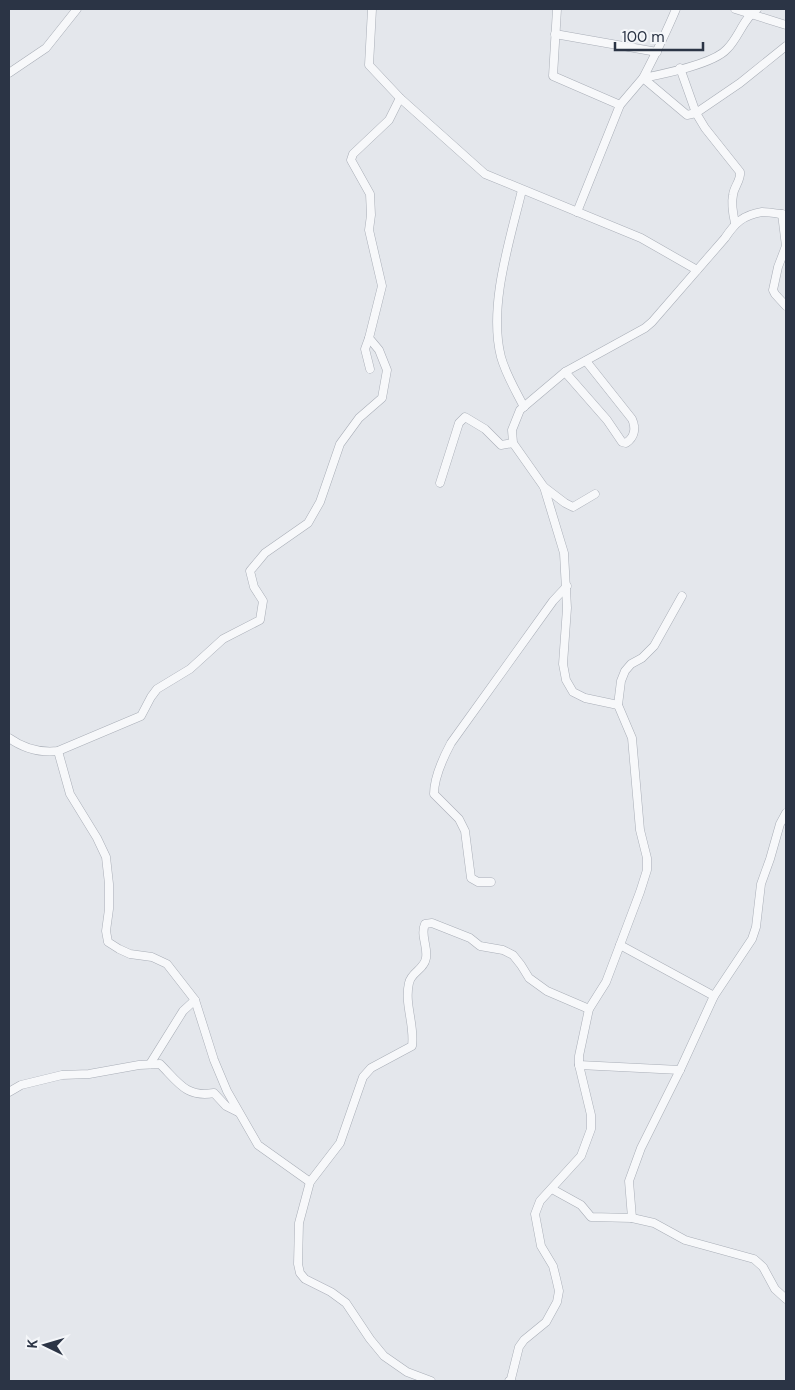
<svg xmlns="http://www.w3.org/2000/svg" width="795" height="1390" viewBox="0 0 795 1390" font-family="'DM Sans',sans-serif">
<rect width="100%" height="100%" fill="#e4e7ec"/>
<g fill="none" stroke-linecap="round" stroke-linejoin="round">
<defs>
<g id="minor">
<path d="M372 9 369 65 400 98 485 174 641 238 697 270"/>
<path d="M557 9 553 76 620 105"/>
<path d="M676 9C666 33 655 55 643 78 663 74 714 64 727 49 739 37 743 19 757 9"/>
<path d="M735 9 786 25"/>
<path d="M555 34 657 52"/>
<path d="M680 68 696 113 705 128 740 172C741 181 734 186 733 195 731 204 733 214 735 223"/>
<path d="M9 73 46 48 77 9"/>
<path d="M522 190C510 240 488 306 501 357 506 375 516 391 524 407"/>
<path d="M577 212 620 105 643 78 687 115 696 113 740 83 786 46"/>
<path d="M782 214 786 246 778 267 773 290 775 294 786 306"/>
<path d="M369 338 365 349 370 369"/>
<path d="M565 372 607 420 622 442 626 443C635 437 636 428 632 419L586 361"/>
<path d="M440 483 459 423 465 417 485 429 501 445 513 443"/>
<path d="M544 487 565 503 573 507 595 494"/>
<path d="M618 705 585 698 573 692 566 680 563 664 567 608 564 553 544 487 513 443 512 430 520 410 565 372 645 328 652 322 725 238C735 223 743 215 762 212 770 212 779 214 786 215"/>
<path d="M9 738C23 748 40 753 58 751L141 716 151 697 157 689 190 669 223 639 260 620 263 601 254 587 250 571 265 553 308 523 320 502 340 444 359 418 382 398 387 370 379 350 369 338 382 286 369 230 371 215 370 194 351 160 353 154 389 120 400 98"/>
<path d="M58 751 70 794 97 838 106 857 109 884V909L106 931 108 942 119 949 130 954 152 957 167 964 195 1000 214 1060 227 1091 258 1145 310 1182"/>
<path d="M491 882H478L471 878 465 831 459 819 434 794C434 777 443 758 451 743L553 601 567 586"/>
<path d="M620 945 714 996"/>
<path d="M150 1064 183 1011 195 1000"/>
<path d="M579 1065 680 1070"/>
<path d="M9 1092 21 1085 62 1075 89 1074 139 1065 160 1064C178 1082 186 1098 214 1093L226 1106 238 1112"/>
<path d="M552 1189 581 1205 591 1217 632 1218 654 1223 685 1240 754 1259 763 1267 775 1289 786 1299"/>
<path d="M632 1218 629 1181 641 1148 680 1070 714 996 752 939 756 927 761 884 770 859 780 824 786 813"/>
<path d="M431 1381 407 1372 384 1356 370 1339 346 1303 331 1292 305 1279 300 1273 298 1264 299 1223 310 1182 340 1143 363 1077 371 1068 412 1046C415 1025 404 1004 409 983 411 972 424 970 426 958 428 946 420 935 425 924L432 923 470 938 480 946 503 950 513 955 521 965 529 978 547 991 589 1009"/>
<path d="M509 1381 511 1379 519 1347 524 1340 546 1322 557 1302 559 1291 556 1278 553 1266 541 1246 535 1214 540 1201 581 1156 591 1129V1115L579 1065V1056L589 1009 606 982 640 892 647 870V858L640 830 632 738 618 705 621 681 625 671 631 664 642 658 654 646 682 596"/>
</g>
</defs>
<use href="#minor" stroke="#a9aeb7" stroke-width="9"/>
<use href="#minor" stroke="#f7f8fa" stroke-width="8"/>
</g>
<rect width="795" height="1390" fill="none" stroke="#2b3445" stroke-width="20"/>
<g transform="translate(45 1345) rotate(275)" stroke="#f4f6f9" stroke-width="4" paint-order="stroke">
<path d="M0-4L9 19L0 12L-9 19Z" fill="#2b3445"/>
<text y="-8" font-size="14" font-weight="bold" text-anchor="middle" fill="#2b3445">K</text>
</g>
<path d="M615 42v8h88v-8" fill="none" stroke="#2b3445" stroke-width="2.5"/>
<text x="622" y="42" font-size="15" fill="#2b3445" stroke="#f4f6f9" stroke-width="4" paint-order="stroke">100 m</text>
</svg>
